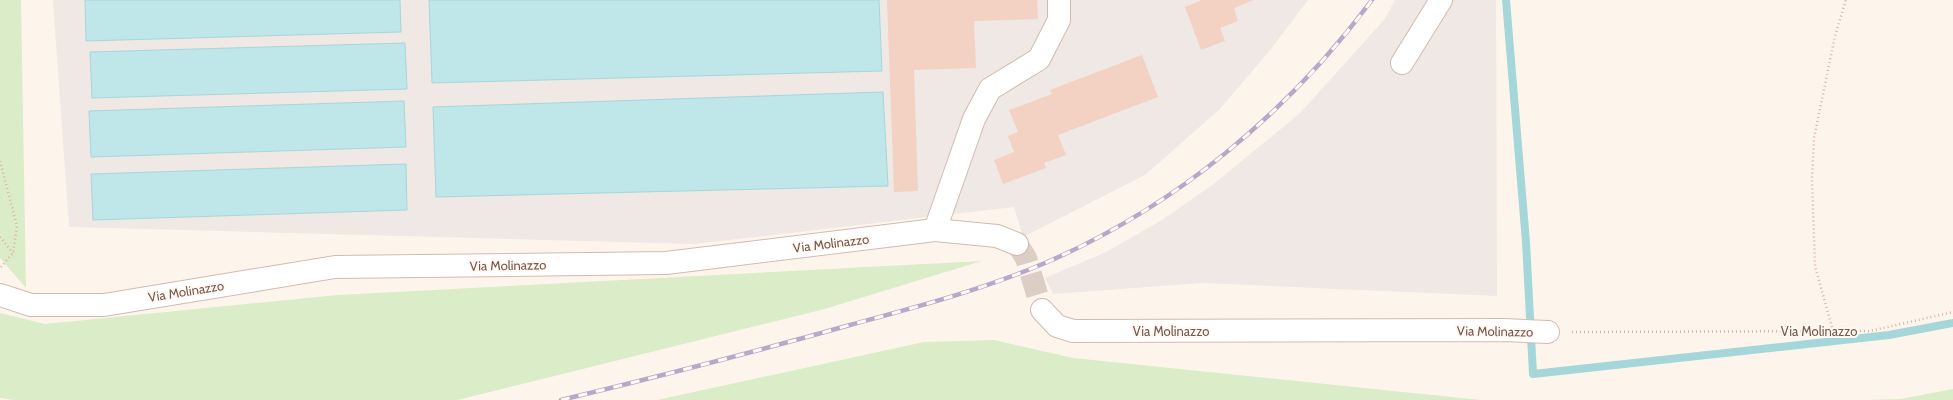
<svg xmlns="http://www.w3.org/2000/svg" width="1953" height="400" viewBox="0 0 1953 400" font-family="Cabin,sans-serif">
<rect width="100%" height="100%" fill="#fdf5ec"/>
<g fill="#efe8e4">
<path d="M53 0H1308L1271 49 1220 109 1145 175 1023 237 1014 207 694 244 69 227Z"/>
<path d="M1395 0H1496L1497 296 1202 283 1053 294 1045 278 1106 252 1162 220 1215 183 1300 113 1384 20Z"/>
</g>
<g fill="#dbecc9">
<path d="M0 0H21L26 288 0 258Z"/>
<path d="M982 261 821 310 457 400H14L0 398V313L45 324 338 295Z"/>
<path d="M994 340 1073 358 1481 400H657L924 342Z"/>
<path d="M1953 389V400H1866L1901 399Z"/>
</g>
<g fill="#bfe6e8" stroke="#a5d7da">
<path d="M85 0H400L401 32 86 41Z"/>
<path d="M429 0H879L882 71 432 83Z"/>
<path d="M405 43 407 89 92 98 90 52Z"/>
<path d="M883 92 888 186 436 197 433 107Z"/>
<path d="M404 101 406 147 91 157 89 111Z"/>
<path d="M406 164 407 210 93 220 91 174Z"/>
</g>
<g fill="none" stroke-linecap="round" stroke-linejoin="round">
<path stroke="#a5d7da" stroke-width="8" d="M1506 0 1526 242 1533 374 1889 335 1953 323"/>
</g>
<g fill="#f3d1c3">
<path d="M887 0H1037L1038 19 974 21 976 68 914 70 918 191 894 192Z"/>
<path d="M1200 0H1254L1234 8 1238 21 1220 28 1225 41 1201 50 1185 7 1200 1Z"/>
<path d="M1142 55 1158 97 1058 135 1066 155 1044 163 1046 168 1003 184 994 160 1014 152 1008 136 1018 132 1009 110 1052 94 1050 90Z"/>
</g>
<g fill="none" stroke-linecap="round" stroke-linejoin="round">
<path stroke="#dccec4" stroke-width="22" stroke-dasharray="22 11" stroke-linecap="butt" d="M1017 244 1026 258 1042 310"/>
<defs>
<g id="minor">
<path d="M1402 63 1441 0"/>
<path d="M935 230 974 119 990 89 1039 59 1059 20V0"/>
<path d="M0 295 31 305H104L335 267 666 263 935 230 997 236 1017 244"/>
<path d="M1042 310 1057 326 1073 331 1504 330 1548 332"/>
</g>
</defs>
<use href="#minor" stroke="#d1bbb0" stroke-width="24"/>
<g stroke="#d9b4a5" stroke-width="2.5" stroke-dasharray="1 3" stroke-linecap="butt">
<path d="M0 161 17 226 13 253 0 268"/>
<path d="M0 237 13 253"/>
<path d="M1833 331 1815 266 1812 180 1814 138 1835 36 1846 0"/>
<path d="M1572 332 1870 331 1953 312"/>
</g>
<use href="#minor" stroke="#fff" stroke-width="22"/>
<defs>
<path id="rail" d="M561 400C657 377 754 352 850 325 916 307 982 290 1045 263 1175 207 1288 113 1372 0"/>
</defs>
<use href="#rail" stroke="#b6a8c9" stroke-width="4.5"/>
<use href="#rail" stroke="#fff9f3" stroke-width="3" stroke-dasharray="9" stroke-linecap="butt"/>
</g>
<g text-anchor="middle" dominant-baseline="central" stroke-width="4" stroke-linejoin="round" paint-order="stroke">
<g font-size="13" fill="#7a584d" stroke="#fff9f3">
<text transform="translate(831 243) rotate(-7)">Via Molinazzo</text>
<text transform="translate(508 265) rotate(-1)">Via Molinazzo</text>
<text transform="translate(186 291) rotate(-9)">Via Molinazzo</text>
<text x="1171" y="331">Via Molinazzo</text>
<text transform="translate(1495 331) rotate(1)">Via Molinazzo</text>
<text x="1819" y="331">Via Molinazzo</text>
</g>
</g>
</svg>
